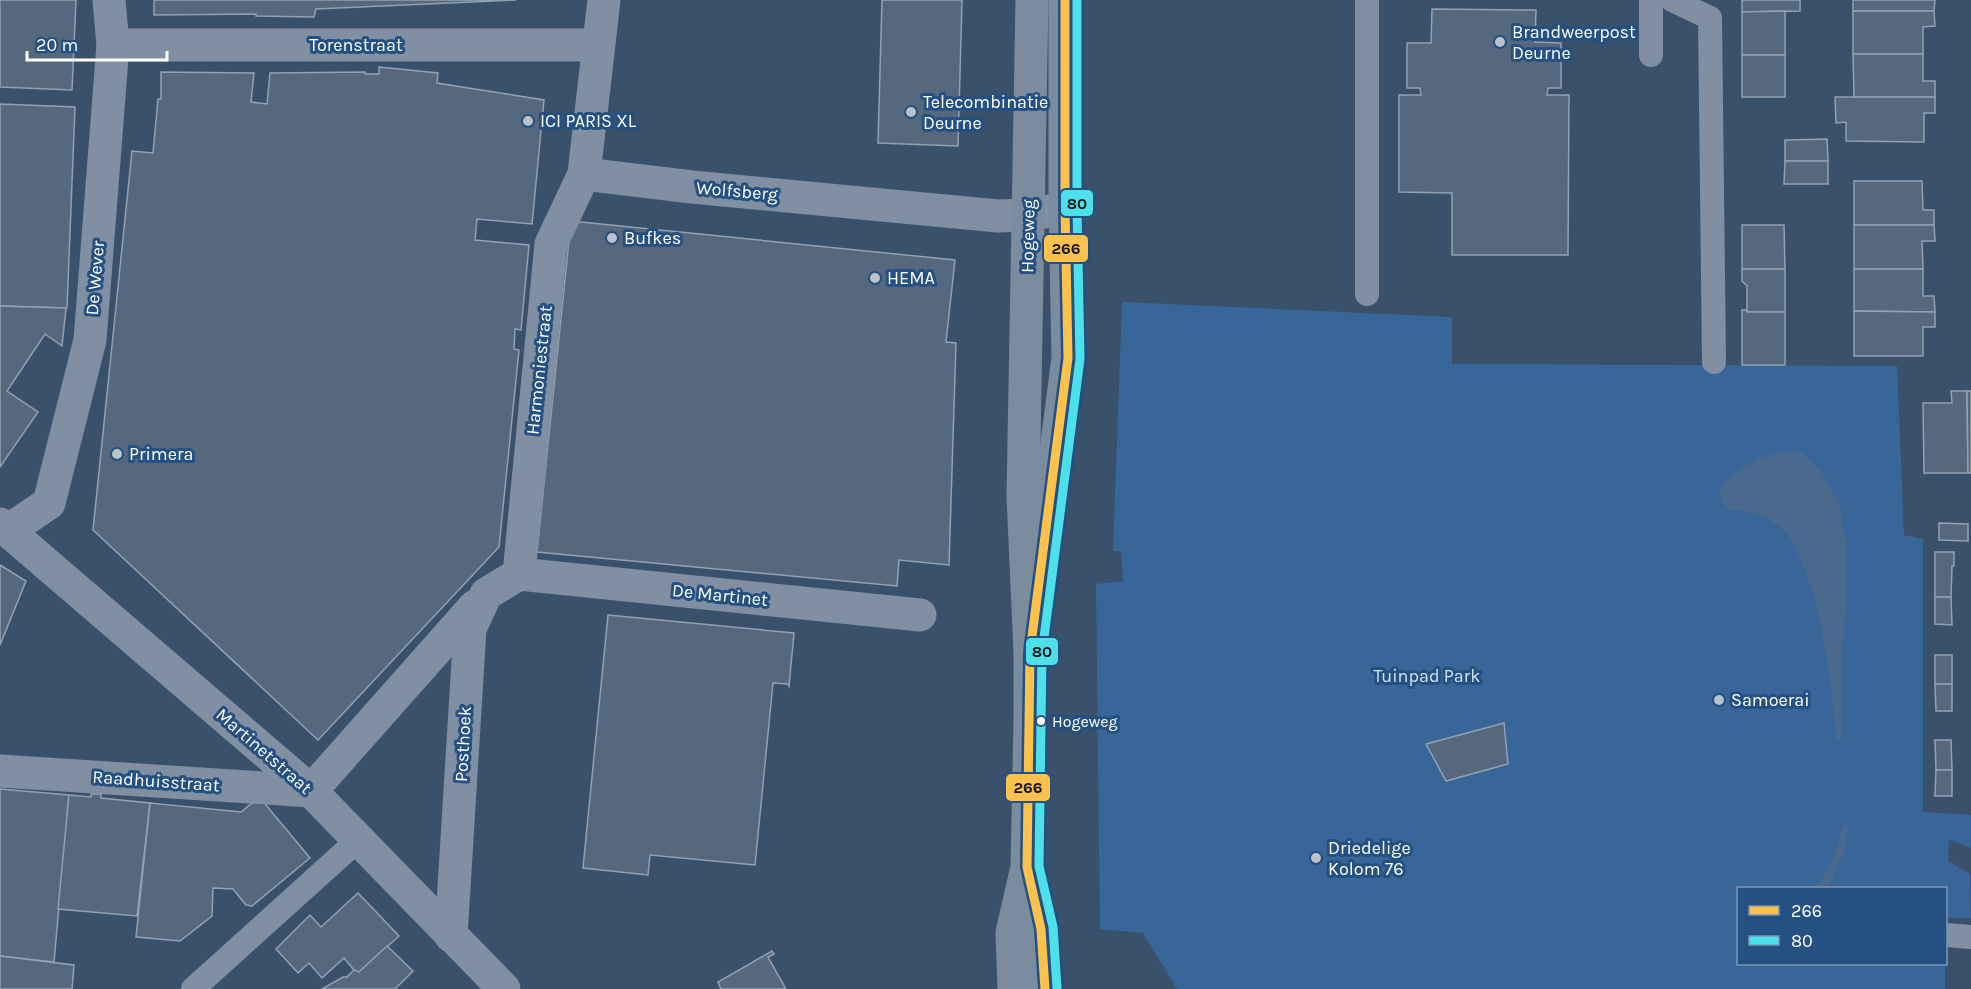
<svg xmlns="http://www.w3.org/2000/svg" width="1971" height="989" viewBox="0 0 1971 989" font-family="Karla,sans-serif">
<rect width="100%" height="100%" fill="#3a516c"/>
<path fill="#396699" d="M1122 302 1452 317V364L1897 366 1904 535 1923 539V812L1971 815V848L1949 839 1948 861 1970 874 1971 918H1947L1946 960V888H1738V964H1945V989H1177L1143 933 1100 929 1096 584 1123 581 1121 551H1113Z"/>
<g fill="#4a698c">
<path d="M1784 451 1801 453 1811 460 1823 475 1840 506 1846 545 1847 597 1842 651 1841 739H1837C1829 676 1823 590 1788 536 1780 523 1759 515 1745 511 1740 510 1735 511 1731 510 1726 508 1721 501 1720 496 1718 474 1767 455 1784 451Z"/>
<path d="M1845 825 1848 827 1844 851 1828 888H1814C1832 869 1835 853 1842 828Z"/>
</g>
<g fill="#56687e" stroke="#93a1b1" stroke-width="1.5">
<path d="M0 0H76L72 90 0 87Z"/>
<path d="M154 0H516L316 9 314 17 256 16V14L154 15Z"/>
<path d="M882 0H962L958 146 878 143Z"/>
<path d="M1742 0H1800V11L1742 12Z"/>
<path d="M1853 0H1935L1934 11H1853Z"/>
<path d="M1432 9 1536 10 1535 42 1561 43V88H1548L1547 95H1569L1568 255H1452V193L1399 192V95H1421L1420 88H1407V43H1431Z"/>
<path d="M1785 11V55H1742V12Z"/>
<path d="M1853 11H1934L1935 26 1923 27V54H1853Z"/>
<path d="M1853 54H1923V81H1935V97H1854Z"/>
<rect x="1742" y="55" width="43" height="42"/>
<path d="M379 67 438 73 437 83 544 100 532 224 477 219 475 240 529 245 521 330 515 329 514 349 519 350 499 547 318 740 93 530 132 151 153 153 158 99H161V72L254 73 251 102 267 104 270 73 365 72V74H379Z"/>
<path d="M1835 97H1935V113H1924V142L1846 141V122L1836 123Z"/>
<path d="M0 104 75 107 67 308 0 306Z"/>
<path d="M1827 139 1828 161H1785V140Z"/>
<path d="M1785 161H1828V184H1784Z"/>
<path d="M1854 181H1922L1923 210H1934V225H1854Z"/>
<path d="M571 221 955 260 946 342 956 343 949 565 899 560 897 586 537 552Z"/>
<path d="M1742 225H1784L1785 269H1742Z"/>
<path d="M1854 225H1934L1935 241H1922L1923 269H1854Z"/>
<path d="M1742 269H1785V312H1747V286L1742 281Z"/>
<path d="M1854 269H1923V296H1934L1935 312 1854 311Z"/>
<path d="M0 306 66 308 62 346 45 334 7 391 38 412 0 467Z"/>
<path d="M1742 310H1747V312H1785V365H1742Z"/>
<path d="M1854 311 1935 312V327H1923V356H1854Z"/>
<path d="M1951 391H1967L1968 473H1924L1923 403H1952Z"/>
<path d="M1967 391H1971V473H1968Z"/>
<path d="M1939 523 1968 524V541L1939 540Z"/>
<path d="M1935 552H1954V566H1952L1951 597H1935Z"/>
<path d="M0 565 26 581 0 645Z"/>
<path d="M1935 597H1951L1952 625 1935 624Z"/>
<path d="M608 615 794 633 789 686 788 684 773 683 755 865 650 855 648 875 583 868Z"/>
<rect x="1935" y="655" width="17" height="29"/>
<path d="M1935 684H1952V711H1936Z"/>
<path d="M1504 723 1508 764 1446 781 1426 744Z"/>
<path d="M1935 740H1951L1952 770H1936Z"/>
<path d="M1936 770H1952V796H1935Z"/>
<path d="M0 789 69 795 54 962 0 956Z"/>
<path d="M91 794H101V798L150 803 137 916 58 909 69 795 91 797Z"/>
<path d="M257 799H261L310 858 252 906 246 905 233 889 213 888 212 916 180 941 136 937 150 803 241 812Z"/>
<path d="M358 893 399 936 359 972 354 970 344 958 322 978 309 963 298 973 276 949 310 915 321 927Z"/>
<path d="M387 946 413 971 395 989H322L343 977H347L354 970 359 972Z"/>
<path d="M772 951 774 954 768 957 786 989H721L718 982Z"/>
<path d="M0 956 74 965 72 989H0Z"/>
</g>
<g fill="none" stroke-linecap="round" stroke-linejoin="round">
<g stroke="#8090a2" stroke-width="24">
<path d="M1651 0V55"/>
<path d="M1672 0 1710 18 1714 362"/>
<path d="M1367 294V0"/>
<path d="M1946 935 1971 937"/>
<path d="M193 989 358 840"/>
</g>
<g stroke="#8090a2" stroke-width="33">
<path d="M604 0 584 174 692 187 998 216 1028 215 1065 208"/>
<path d="M113 45H598"/>
<path d="M0 524 311 791 504 989"/>
<path d="M9 530 49 503 90 340 113 45 109 0"/>
<path d="M519 574 551 244 584 174"/>
<path d="M519 574 920 615"/>
<path d="M0 771 311 791"/>
<path d="M311 791 475 606"/>
<path d="M451 936 470 629 486 594 519 574"/>
</g>
<g stroke="#7b8c9f" stroke-width="33">
<path d="M1041 567 1068 358 1065 208V0"/>
<path d="M1029 878 1041 929 1045 989"/>
<path d="M1014 989 1012 933 1027 867 1030 721V652L1023 497 1032 0"/>
</g>
<defs>
<path id="bus-1" d="M1045 989 1041 929 1027 867 1030 652 1068 358 1065 208V0"/>
<path id="bus-2" d="M1057 988 1053 927 1039 866 1042 653 1080 359 1077 208V0"/>
</defs>
<use href="#bus-1" stroke="#245082" stroke-width="14"/>
<use href="#bus-2" stroke="#245082" stroke-width="14"/>
<use href="#bus-1" stroke="#fcc24d" stroke-width="9"/>
<use href="#bus-2" stroke="#4de0eb" stroke-width="9"/>
</g>
<g fill="#bac2cc" stroke="#245082" stroke-width="2">
<circle cx="1500" cy="42" r="6"/>
<circle cx="911" cy="112" r="6"/>
<circle cx="528" cy="121" r="6"/>
<circle cx="612" cy="238" r="6"/>
<circle cx="875" cy="278" r="6"/>
<circle cx="117" cy="454" r="6"/>
<circle cx="1719" cy="700" r="6"/>
<circle cx="1316" cy="858" r="6"/>
</g>
<circle fill="#fff" stroke="#245082" stroke-width="2" cx="1041" cy="721" r="5"/>
<g text-anchor="middle" dominant-baseline="central" stroke-width="6" stroke-linejoin="round" paint-order="stroke">
<g font-size="16" fill="#fff" stroke="#245082" text-anchor="start">
<text x="1052" y="721">Hogeweg</text>
</g>
<g font-size="18" fill="#fff" stroke="#245082" text-anchor="start">
<text x="1512" y="32">Brandweerpost<tspan x="1512" dy="21">Deurne</tspan></text>
<text x="923" y="102">Telecombinatie<tspan x="923" dy="21">Deurne</tspan></text>
<text x="540" y="121">ICI PARIS XL</text>
<text x="624" y="238">Bufkes</text>
<text x="887" y="278">HEMA</text>
<text x="129" y="454">Primera</text>
<text x="1731" y="700">Samoerai</text>
<text x="1328" y="848">Driedelige<tspan x="1328" dy="21">Kolom 76</tspan></text>
</g>
<g font-size="18" fill="#fff" stroke="#245082">
<text x="356" y="45">Torenstraat</text>
<text transform="translate(737 191) rotate(5)">Wolfsberg</text>
<text transform="translate(1028 236) rotate(-89)">Hogeweg</text>
<text transform="translate(95 278) rotate(-85)">De Wever</text>
<text transform="translate(539 370) rotate(-84)">Harmoniestraat</text>
<text transform="translate(720 595) rotate(6)">De Martinet</text>
<text transform="translate(463 744) rotate(-87)">Posthoek</text>
<text transform="translate(264 751) rotate(41)">Martinetstraat</text>
<text transform="translate(156 781) rotate(4)">Raadhuisstraat</text>
</g>
<g font-size="18" fill="#d0e2f6" stroke="#245082">
<text x="1427" y="676">Tuinpad Park</text>
</g>
</g>
<g stroke="#245082" stroke-width="2">
<rect x="1060" y="189" width="34" height="28" rx="6" fill="#4de0eb"/>
<rect x="1043" y="234" width="46" height="29" rx="6" fill="#fcc24d"/>
<rect x="1025" y="637" width="34" height="29" rx="6" fill="#4de0eb"/>
<rect x="1005" y="773" width="46" height="29" rx="6" fill="#fcc24d"/>
</g>
<g font-size="16" text-anchor="middle" font-weight="bold" fill="#111">
<text x="1077" y="209">80</text>
<text x="1066" y="254">266</text>
<text x="1042" y="657">80</text>
<text x="1028" y="793">266</text>
</g>
<rect x="1737" y="887" width="210" height="78" fill="#245082" stroke="#7c96b4" stroke-width="1.5"/>
<rect x="1749" y="906" width="30" height="9" fill="#fcc24d" stroke="#7c96b4" stroke-width="1.5"/>
<text x="1791" y="917" font-size="18" fill="#ffffff">266</text>
<rect x="1749" y="936" width="30" height="9" fill="#4de0eb" stroke="#7c96b4" stroke-width="1.5"/>
<text x="1791" y="947" font-size="18" fill="#ffffff">80</text>
<path d="M27 51v9h140v-9" fill="none" stroke="#ffffff" stroke-width="3"/>
<text x="36" y="51" font-size="18" fill="#ffffff" stroke="#245082" stroke-width="4.5" paint-order="stroke">20 m</text>
</svg>
